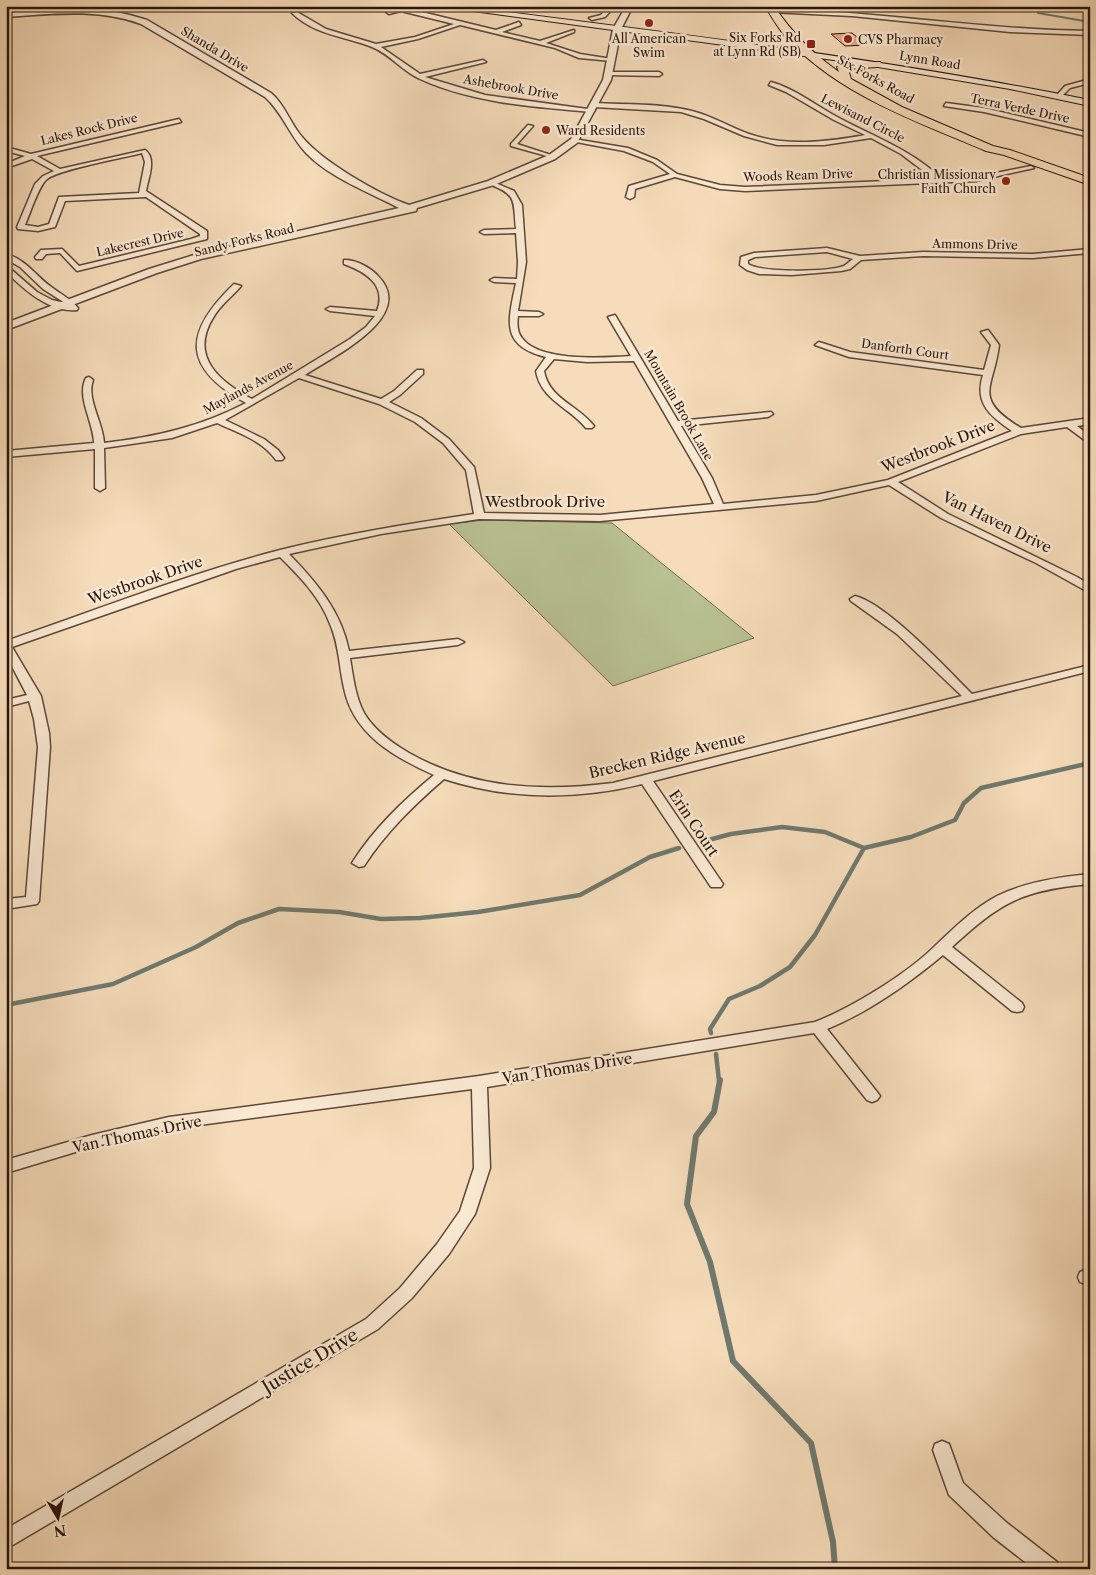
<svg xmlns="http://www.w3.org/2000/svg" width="1096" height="1575" viewBox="0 0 1096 1575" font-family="'Libre Caslon Text',serif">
<rect width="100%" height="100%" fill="#f6dcba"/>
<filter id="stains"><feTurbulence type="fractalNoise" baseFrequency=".004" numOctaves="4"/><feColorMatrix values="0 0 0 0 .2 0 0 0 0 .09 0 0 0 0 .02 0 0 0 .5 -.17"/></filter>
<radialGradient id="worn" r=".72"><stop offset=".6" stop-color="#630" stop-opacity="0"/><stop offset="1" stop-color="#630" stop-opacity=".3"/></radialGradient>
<path fill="#b8c193" stroke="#716b4f" d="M484 520 612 523 754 638 613 686 449 524Z"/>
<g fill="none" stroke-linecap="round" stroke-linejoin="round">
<path stroke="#6f796e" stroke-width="2" d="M1038 13 1090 22"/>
<g stroke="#6f796e" stroke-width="4.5">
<path d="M701 842 731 834 782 827 825 832 864 848 911 837 955 820 964 803 981 788 1090 763"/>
<path d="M6 1005 113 984 196 947 238 923 279 909 339 912 381 919 420 918 478 912 580 895 650 857 679 848"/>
<path d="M711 1033 710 1029 729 999 760 986 790 967 815 935 864 848"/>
<path d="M716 1054 719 1081"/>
</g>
<path stroke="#6f796e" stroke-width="6" d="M720 1080 714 1112 696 1136 687 1204 710 1262 733 1361 811 1443 833 1542 835 1569"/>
</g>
<path fill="#eaa885" stroke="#2a150b" d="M852 33 867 45 845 46 831 34Z"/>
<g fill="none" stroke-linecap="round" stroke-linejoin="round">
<defs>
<g id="minor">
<path d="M609 6H615L605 17 592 20 589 18 601 15Z"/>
<path d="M1059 6 1090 7V11L1062 8Z"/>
<path d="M401 7 496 30 519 22 521 25 502 32 540 41 574 30V32L546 43 580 54 612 59V61L579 58 555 48 460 25 418 39 381 47 420 74 483 60 486 62 425 77 485 95 595 110 592 112C535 107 472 103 420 79 402 71 390 54 372 47 345 36 314 35 292 13L297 12 326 29 376 44 415 37 454 24 401 11 389 14 386 12Z"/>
<path d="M772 9C878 11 983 30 1090 31V35L1010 32 852 16 770 12Z"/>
<path d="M608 72H659L662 74 659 76 606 75Z"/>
<path d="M1090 79V83L1070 88 1061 97 1056 96 1065 86Z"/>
<path d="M771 82C796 89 816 106 839 118 875 137 911 150 941 178L976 177 1031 166 1034 168 976 181 745 191 720 189 675 177 635 189 634 197 630 199 626 197 629 186 670 174 653 162 624 151 571 141 574 139 628 148 657 160 677 174 720 185 745 187 934 179 901 154 871 138 824 145H777L744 136 704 119 681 112 594 107 591 105 594 103C627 105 660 103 692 111 712 116 730 127 749 134 786 147 827 142 865 135L834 120 786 92 769 85Z"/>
<path d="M946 103 984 108 1090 133V137L984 112 944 106Z"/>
<path d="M179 119 181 122 37 156 60 169 145 150C157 158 148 179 146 191L207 231V239L77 271 60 253 46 254 42 259H36L35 257 41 250 62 249 79 266 191 239 200 236V234L146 197 65 201 55 227 38 231 18 229 17 227 35 184 43 176 54 171 32 159 6 168V164L25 156 6 151V147L31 154ZM142 153 145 162 139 193 59 197 49 224 38 227 25 225C30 214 38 187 47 179 60 169 123 158 142 153Z"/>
<path d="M528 125 533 126 517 144 554 156V158L511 146V144Z"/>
<path d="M491 181 514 191 522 205 526 262 518 311 539 312 543 314 539 316H518C517 323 517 332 522 338 539 362 604 358 631 356L608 317 615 315 678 421 771 412 773 414 768 417 681 426 712 478 723 504 816 495 888 480 1012 431C990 416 974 403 983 375L849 357 815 345 819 342 850 352 984 370 991 345 981 332 988 330 999 345C994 388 971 398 1021 428L1090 418V424L1077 426 1090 436V444L1067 427 1021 434 898 482 948 514 1077 577 1090 585V593L1036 563 941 518 889 485 816 501 600 521 479 519 381 534 289 554C317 583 341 611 349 651L458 639 464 642 458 645 350 658C353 676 355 696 364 713 374 730 392 743 409 753 472 789 543 792 613 783L962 696 897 634 851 601 850 599 855 596C887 604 947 669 972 694L1090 665V671L653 781 723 884 721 887H711L642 784C576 800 509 800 444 779 414 805 386 832 364 866L359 867 352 863C374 828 403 801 434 775 394 757 353 734 344 688 339 666 339 644 330 624 320 597 300 577 280 557L236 569 12 647 41 696 49 733 50 747 39 901 37 904 6 909V899L26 897 38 747 34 719 29 701 6 707V700L27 695 6 655V641C97 610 187 574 280 550 344 534 409 524 474 514L466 470 443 443 415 422 379 404 299 378 225 420 264 439 278 450 284 458 282 460H276C262 440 238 433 217 423L172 438 104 448 105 488 100 491 95 488V449L6 457V451L94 443C94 423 76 397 86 378L89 377 93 380C86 399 103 422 104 443 155 437 200 427 246 403 181 367 184 332 234 284L241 286C232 297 220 305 213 318 189 357 220 382 252 399L350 339 366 327 375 316 330 311 326 309 330 307 377 311C387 285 366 272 344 264V260C355 259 371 268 378 276 418 317 332 357 305 375L381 399 394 391 417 370H423V374L400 395 389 402 421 418 449 439 474 467 484 513 600 515 714 504 702 478 634 361 587 362 554 359 544 371C549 399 578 405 594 426L592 428H586C569 407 541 400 536 371L546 357C500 346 508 321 516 283L494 282 490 280 494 278 517 279 518 262 516 233 484 234 480 232 484 230 516 229C513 201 518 195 489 184V182Z"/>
<path d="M827 248 860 256 923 252 1033 254 1090 249V253L1033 258 923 256 861 260 850 269 841 271 792 275 759 274 747 270 740 265 741 257 754 253ZM827 252 853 259C850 261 847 264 844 266 828 272 762 273 748 264V260L755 257Z"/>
<path d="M6 254C25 259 35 275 50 286 60 294 70 298 78 308L77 310C49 313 24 289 6 272V265L37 292 52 300 65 303 43 289 20 267 6 259Z"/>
<path d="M1090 874V884C1022 890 1001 902 952 947L1022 1003 1024 1007 1022 1011 1017 1012 1012 1011 943 955C908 984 869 1012 827 1029L877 1092 880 1096 877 1100 872 1102 867 1100 814 1033 487 1087 490 1168 475 1214 449 1254 412 1298 378 1329 6 1549V1529L366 1319 400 1288 437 1244 460 1211 474 1168 472 1089 169 1129 92 1147 6 1173V1160L92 1135 169 1117 479 1076 815 1022C851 1008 907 974 935 946 953 929 974 908 997 896 1025 882 1059 877 1090 874Z"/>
<path d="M1090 1268V1283L1086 1284 1080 1282 1078 1277 1080 1272Z"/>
<path d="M942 1441 949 1444 963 1483 1007 1523 1057 1562 1060 1569H1034L993 1537 949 1495 933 1450 935 1444Z"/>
</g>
<path id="tertiary" d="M626 6H633L621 29 611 80 577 143 555 159 494 185 417 208 416 211 201 259 157 273 6 330V323L149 269 194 255 399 208C369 192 330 178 306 153 290 136 282 112 265 97L141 24C97 8 52 14 6 17V13C54 9 100 4 147 20L271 93C285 105 290 123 302 137 323 162 378 194 409 205L488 181 549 155 571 139 603 80 613 29Z"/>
<path id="secondary" d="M436 6H460C671 33 881 58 1090 100V106L1010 89 848 62Z"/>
<path id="primary" d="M765 6H774C792 33 812 53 839 72L837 67 842 64 880 62 882 64 877 67 848 69 851 79 902 107 993 146 1010 150 1090 178V185L1004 155 986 151C916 121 836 94 784 35 777 26 771 16 765 6Z"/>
</defs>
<use href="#minor" stroke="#5d4737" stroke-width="3"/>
<use href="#tertiary" stroke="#5d4737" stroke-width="3"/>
<use href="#secondary" stroke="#2a150b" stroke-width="2"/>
<use href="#primary" stroke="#2a150b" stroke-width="2"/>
<use href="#minor" fill="#f9e8d2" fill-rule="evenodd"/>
<use href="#tertiary" fill="#f9e8d2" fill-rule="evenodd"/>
<use href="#secondary" fill="#f9e8d2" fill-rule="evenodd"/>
<use href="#primary" fill="#f6dcba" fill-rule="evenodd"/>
</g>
<g fill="#8f2418" stroke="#f9e8d2" stroke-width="2">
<circle cx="649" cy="23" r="5"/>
<circle cx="848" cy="39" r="5"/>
<rect x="806" y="39" width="10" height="10" rx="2.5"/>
<circle cx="546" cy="130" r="5"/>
<circle cx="1006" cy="181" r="5"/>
</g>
<g text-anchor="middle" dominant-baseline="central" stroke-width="5" stroke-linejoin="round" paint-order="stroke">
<g font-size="12" fill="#2a150b" stroke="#f9e8d2" text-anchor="end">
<text x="801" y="37">Six Forks Rd<tspan x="801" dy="14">at Lynn Rd (SB)</tspan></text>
<text x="649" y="38" text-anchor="middle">All American<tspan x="649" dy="14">Swim</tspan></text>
<text x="858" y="39" text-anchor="start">CVS Pharmacy</text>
<text x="556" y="130" text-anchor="start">Ward Residents</text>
<text x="996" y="174">Christian Missionary<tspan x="996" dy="14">Faith Church</tspan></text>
</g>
<g font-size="12" fill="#2a150b" stroke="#f9e8d2">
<text transform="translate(215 49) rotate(31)">Shanda Drive</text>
<text transform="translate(930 60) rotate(9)">Lynn Road</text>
<text transform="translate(876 79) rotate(29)">Six Forks Road</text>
<text transform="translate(511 87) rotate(10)">Ashebrook Drive</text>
<text transform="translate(1020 108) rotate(12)">Terra Verde Drive</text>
<text transform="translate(863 118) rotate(27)">Lewisand Circle</text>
<text transform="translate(89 129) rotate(-14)">Lakes Rock Drive</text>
<text transform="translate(798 175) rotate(-2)">Woods Ream Drive</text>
<text transform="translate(244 240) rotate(-14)">Sandy Forks Road</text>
<text transform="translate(140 242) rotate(-13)">Lakecrest Drive</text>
<text transform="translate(975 244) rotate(1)">Ammons Drive</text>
<text transform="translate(905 349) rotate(8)">Danforth Court</text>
<text transform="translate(248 387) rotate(-28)">Maylands Avenue</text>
<text transform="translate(679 405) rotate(60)">Mountain Brook Lane</text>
</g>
<g font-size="15" fill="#2a150b" stroke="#f9e8d2">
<text transform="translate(938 446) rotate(-21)">Westbrook Drive</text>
<text x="545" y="501">Westbrook Drive</text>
<text transform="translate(997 522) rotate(26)">Van Haven Drive</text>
<text transform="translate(145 580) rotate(-19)">Westbrook Drive</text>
<text transform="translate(667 755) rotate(-13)">Brecken Ridge Avenue</text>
<text transform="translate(694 823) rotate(56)">Erin Court</text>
<text transform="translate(567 1068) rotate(-9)">Van Thomas Drive</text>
<text transform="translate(137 1134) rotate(-12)">Van Thomas Drive</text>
</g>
<g font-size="18" fill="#2a150b" stroke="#f9e8d2">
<text transform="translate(310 1361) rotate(-31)">Justice Drive</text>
</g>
</g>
<rect width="1096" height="1575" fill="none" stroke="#f6dcba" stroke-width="25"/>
<rect x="8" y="8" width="1081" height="1560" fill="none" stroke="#2a150b" stroke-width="2.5"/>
<rect x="12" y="12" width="1071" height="1550" fill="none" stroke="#2a150b"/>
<g transform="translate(58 1518) rotate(171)" stroke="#f9e8d2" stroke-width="4" paint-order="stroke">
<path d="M0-4L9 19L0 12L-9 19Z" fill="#2a150b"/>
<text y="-8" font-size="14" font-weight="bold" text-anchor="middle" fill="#2a150b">N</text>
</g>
<rect width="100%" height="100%" filter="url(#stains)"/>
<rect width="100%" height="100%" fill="url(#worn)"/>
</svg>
